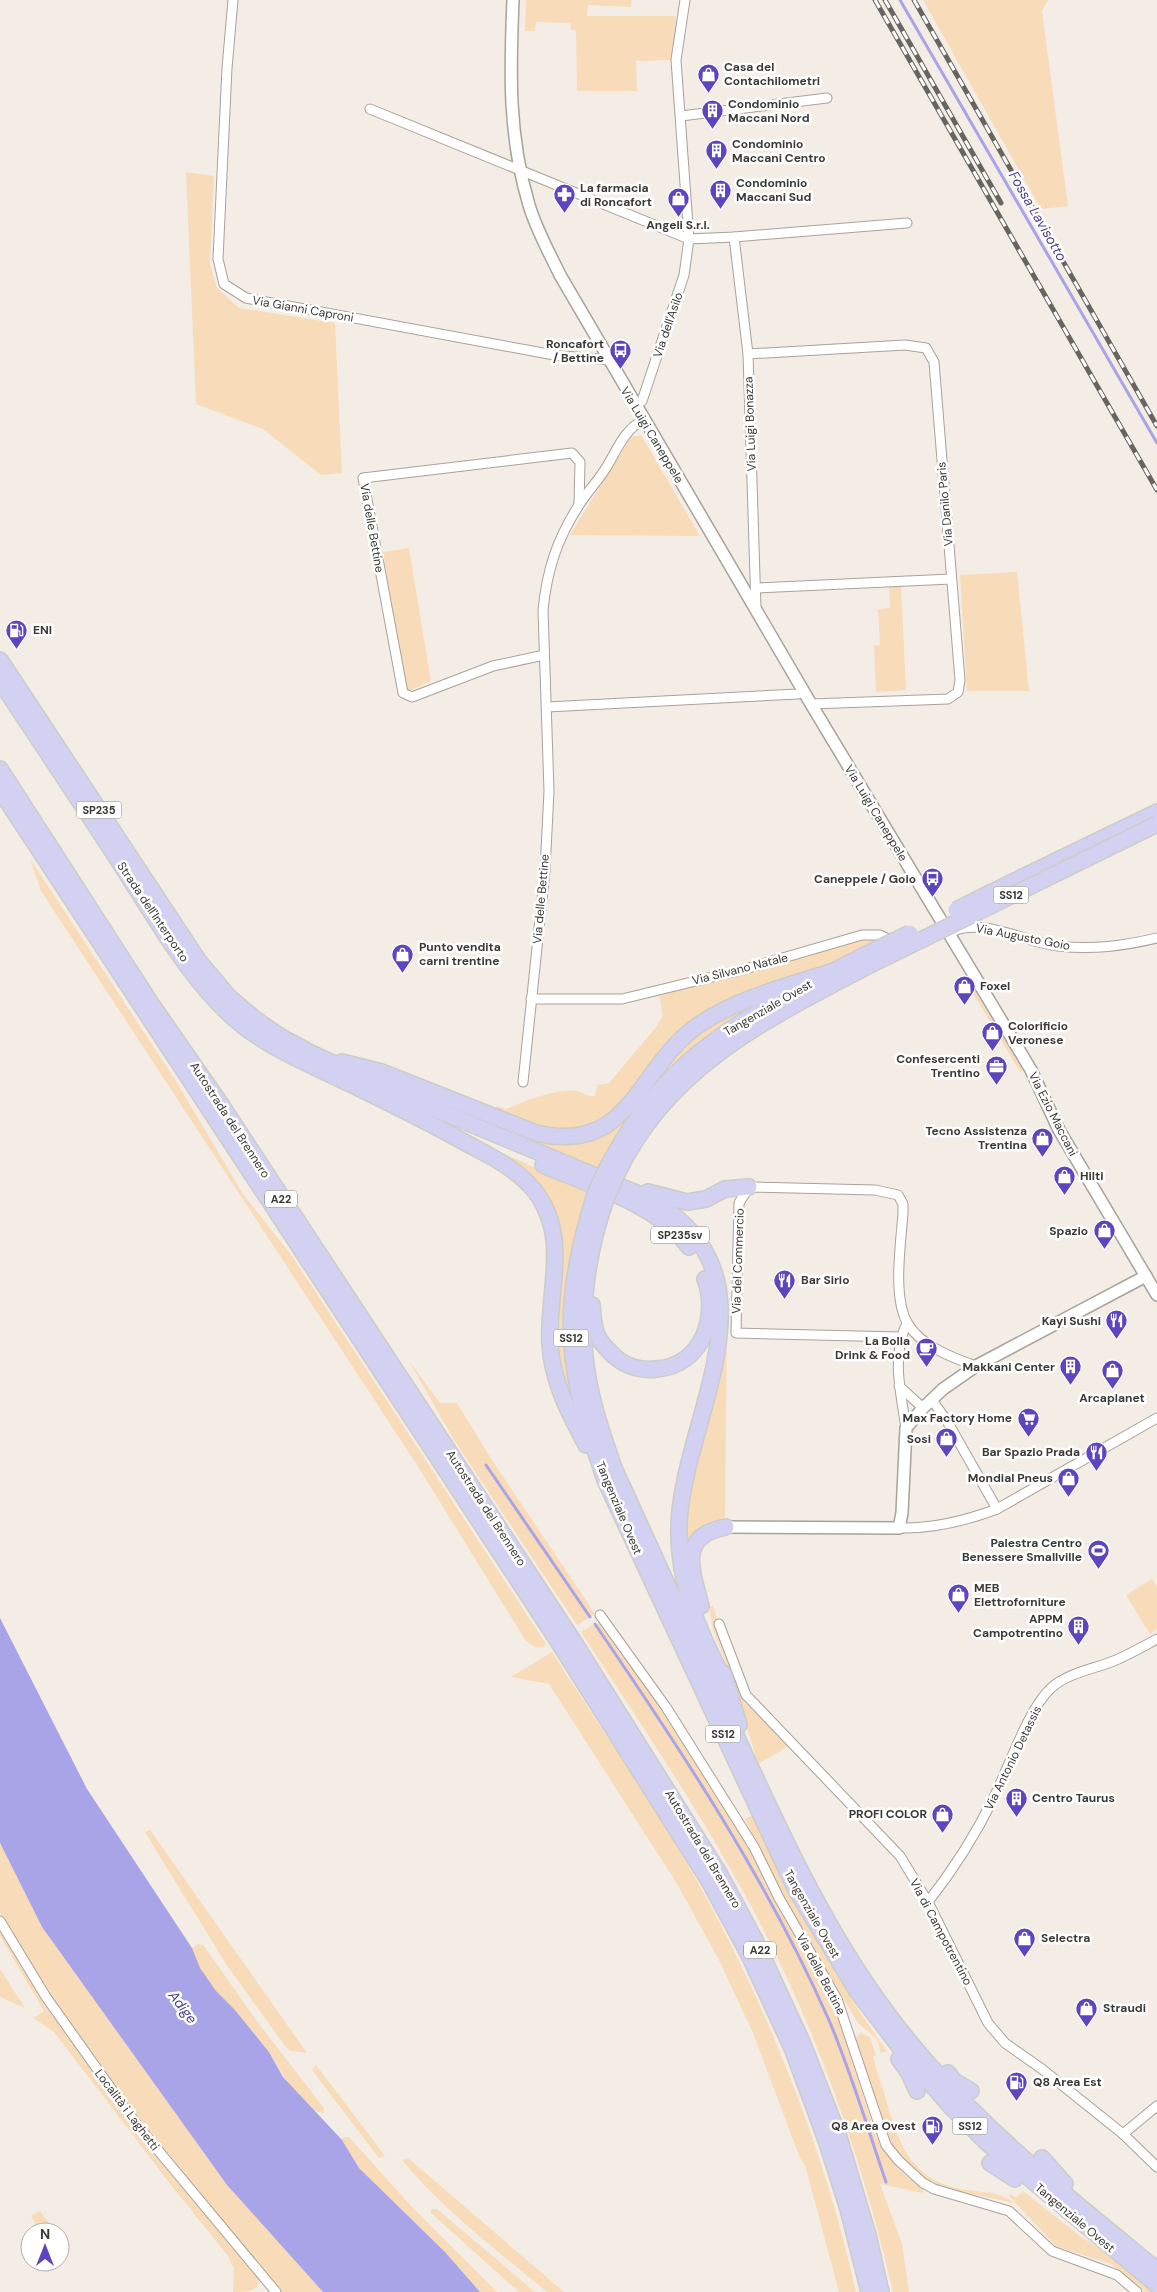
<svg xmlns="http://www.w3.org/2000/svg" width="1157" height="2292" viewBox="0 0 1157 2292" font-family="'DM Sans',sans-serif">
<rect width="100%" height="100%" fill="#f4ede5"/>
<g fill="#f8dbb8">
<path d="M526 0H632L631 7 588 5 587 16H676L674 60 636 61 637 91H577L576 30H571L570 23 536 22 535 31H525Z"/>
<path d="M923 0H1048L1042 11 1068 206 1041 209Z"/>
<path d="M186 172 214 176 210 264 217 288 239 308 335 323 342 473 321 475 263 429 196 404Z"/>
<path d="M641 435 700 536 570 535 631 437Z"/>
<path d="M409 548 431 681 409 691 405 687 383 552Z"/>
<path d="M1017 572 1029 691H967L960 575Z"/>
<path d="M889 585H901L906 690 876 692 874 646 880 645 878 609 890 608Z"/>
<path d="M30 859 174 1078 243 1194 292 1256 546 1644 544 1647H535L526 1641 417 1465 41 891Z"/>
<path d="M869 937 879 940 858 952 719 1007 627 1100 594 1128 550 1130 495 1111 497 1106 506 1109C525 1101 555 1089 576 1091 583 1092 587 1097 595 1096L597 1085 609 1083 657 1026 663 1015 659 994 779 964 843 942Z"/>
<path d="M969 981 1023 1071 1020 1072 967 983Z"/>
<path d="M755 1005 719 1028 684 1056 600 1171 429 1097 570 1143 593 1138 669 1060 705 1027 738 1009Z"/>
<path d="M491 1148 590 1192 586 1441 566 1393 556 1353 559 1229Z"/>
<path d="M727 1314 725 1522 684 1563V1517Z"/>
<path d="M409 1361 440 1403H457L492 1460 595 1614 577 1625 454 1440Z"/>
<path d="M1152 1579 1157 1587V1629L1150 1634 1126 1595Z"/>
<path d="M713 1606 745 1703 789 1746 758 1764 735 1687 713 1629 709 1607Z"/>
<path d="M601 1623 650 1692 749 1848 772 1894 833 1999 875 2134C887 2156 901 2175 923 2188V2193L880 2184 902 2244 909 2292H893C863 2163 820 2037 758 1919 706 1820 642 1726 581 1632L590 1626Z"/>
<path d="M552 1652C608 1740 669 1826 717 1918 779 2036 827 2162 856 2292H839L805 2165 800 2158 753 2033 719 1960 676 1882 549 1684 511 1677Z"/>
<path d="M753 1815C793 1895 833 1979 887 2051L881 2053 877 2039 858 2023 797 1922 745 1819Z"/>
<path d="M150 1830 307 2053 291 2051 285 2046 226 1964 145 1832Z"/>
<path d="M0 1843 42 1927 227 2185 323 2292H281L153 2140 97 2063 36 1972 0 1913Z"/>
<path d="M0 1926C9 1941 23 1957 29 1973 37 1993 46 2014 64 2027L144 2139 255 2273 259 2283C256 2292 243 2292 233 2292L234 2269 228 2256 174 2189 54 2032 33 2018 44 2011 0 1936Z"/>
<path d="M198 1944 204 1946 256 2020 324 2108V2113C321 2112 316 2112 313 2110 293 2097 282 2071 269 2052 248 2023 198 1982 192 1948Z"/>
<path d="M0 1969 25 2008 0 1997Z"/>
<path d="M861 2033 870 2037 876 2055 873 2056C876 2071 882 2085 886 2100 899 2144 910 2178 960 2189 978 2192 1001 2191 1015 2204 989 2195 962 2195 937 2186 884 2166 870 2085 855 2038Z"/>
<path d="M316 2065 385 2156 379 2158 312 2070Z"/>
<path d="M343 2137H349L411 2206 497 2292H480L445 2252 359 2168 342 2140Z"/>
<path d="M408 2158 564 2292H547C497 2250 444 2211 402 2160Z"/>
<path d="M1023 2191 1081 2237 1108 2253 1157 2292H1146L1111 2264 1056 2246 1009 2196 1011 2194 1016 2198Z"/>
<path d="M431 2209H437L535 2292H519L431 2213Z"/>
<path d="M40 2211 55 2232H40L31 2216Z"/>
</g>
<path fill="#a8a4e7" d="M0 1618 87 1789 192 1948 200 1968 216 1991 234 2009 269 2052 283 2077 342 2140 359 2168 445 2252 480 2292H323L227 2185 42 1927 0 1843Z"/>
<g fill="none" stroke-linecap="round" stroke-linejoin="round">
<g stroke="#a8a4e7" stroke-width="3">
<path d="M900 0 1157 443"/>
<path d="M486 1465 590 1617"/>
<path d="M595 1624C681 1750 766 1878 828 2018 851 2071 867 2127 886 2182"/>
</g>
<defs>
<g id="street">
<path d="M233 0 227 68 218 259 224 284 246 298 554 355 609 360"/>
<path d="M370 109 689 239 734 237 907 223"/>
<path d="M681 116 827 98"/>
<path d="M734 237 748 354 756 609"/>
<path d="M748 354 905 345 926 348 934 362 960 680 958 692 948 699 811 704"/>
<path d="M635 405 642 401 684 275 689 239 676 60 685 0"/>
<path d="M756 588 951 579"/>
<path d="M544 655 493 666 412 697 403 693 363 478 572 453 580 462 579 504"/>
<path d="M547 707 798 694 804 692"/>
<path d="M954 931C984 918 1027 943 1058 946 1093 950 1123 946 1157 938"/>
<path d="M531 999H622L745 969 862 935H880L894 942"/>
<path d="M523 1082 545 871 549 791 543 610C547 570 557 539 579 505 587 492 598 481 606 468 617 450 624 430 643 420"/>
<path d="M900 1337 736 1333 739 1203 749 1187 875 1190 898 1195 903 1204V1213C901 1243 892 1298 908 1324 921 1346 953 1358 976 1366"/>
<path d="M899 1386 923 1408"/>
<path d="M932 1400 947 1421 997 1509"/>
<path d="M906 1428C901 1394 891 1355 907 1323"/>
<path d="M899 1528C933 1529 965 1521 997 1509L1157 1418"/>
<path d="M600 1615 666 1707 754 1847 779 1898 837 1999 886 2145 898 2160 923 2183 934 2189 1009 2211 1052 2251 1117 2275 1137 2292"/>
<path d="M719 1624 746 1695 900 1856 928 1902 988 2023 1005 2043 1042 2069 1123 2134 1157 2167"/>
<path d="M928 1902C953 1870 975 1836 993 1799 1008 1770 1028 1709 1051 1688 1069 1672 1095 1669 1116 1660 1130 1654 1144 1646 1157 1639"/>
<path d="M0 1921 46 1997 137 2125 276 2292"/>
<path d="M1123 2134 1157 2106"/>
</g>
<g id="secondary">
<path d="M513 0C510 72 508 135 529 205 536 229 549 252 560 275L811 704 1031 1070 1059 1130 1157 1295"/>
<path d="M726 1527 899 1528 902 1513 906 1428 923 1408 943 1389 976 1366 1146 1276"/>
</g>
<g id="highway">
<path d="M0 660 198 960 228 996 255 1019 281 1037 313 1054 406 1097 634 1192C645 1198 657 1203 667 1210 777 1289 683 1421 679 1524 677 1581 698 1632 725 1681"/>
<path d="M0 681C41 743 82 804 122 866 156 919 193 986 243 1026 273 1049 308 1064 342 1080 384 1100 426 1121 466 1143 490 1156 516 1168 534 1190 571 1237 547 1291 550 1344 552 1381 569 1413 586 1445"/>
<path d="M0 769 152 1005 220 1103 572 1639 719 1873 755 1940 802 2042 838 2134 868 2235 881 2292"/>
<path d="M0 790 554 1635 709 1881 748 1953 792 2048 826 2140 848 2209 869 2292"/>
<path d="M992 892 1157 812"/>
<path d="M822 977 861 957"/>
<path d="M342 1062 382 1072 536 1133C632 1156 637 1066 700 1024 739 998 787 986 831 972"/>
<path d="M543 1165C592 1186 656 1203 689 1247"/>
<path d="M606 1170C652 1081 709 1037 795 991"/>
<path d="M617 1174C667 1067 767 1019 866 967"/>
<path d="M648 1192 687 1202 706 1199 725 1189 749 1187"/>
<path d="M595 1194C580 1243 568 1294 572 1345 575 1391 590 1436 605 1480L795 1888 857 1991 905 2054 952 2108 985 2141 1157 2285"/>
<path d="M606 1199C587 1253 578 1315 587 1372 592 1405 603 1436 614 1468 654 1555 693 1642 733 1729 775 1820 816 1912 874 1995 950 2105 1055 2186 1157 2270"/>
<path d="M592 1305C593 1315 593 1326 597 1335 601 1344 608 1350 614 1356 627 1367 640 1371 657 1369 702 1365 719 1317 705 1279"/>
<path d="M701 1606C692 1570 677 1536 726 1527"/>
<path d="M723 1673 739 1725"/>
<path d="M899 2059 909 2073 917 2091"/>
<path d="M948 2073 954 2081 971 2091"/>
<path d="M1042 2158 1065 2184"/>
<path d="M990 2163 1015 2179"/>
</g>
</defs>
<use href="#street" stroke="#a8a29b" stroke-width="11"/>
<use href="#secondary" stroke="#a8a29b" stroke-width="14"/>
<use href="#highway" stroke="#ccccca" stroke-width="18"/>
<use href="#street" stroke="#fff" stroke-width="9"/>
<use href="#secondary" stroke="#fff" stroke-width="11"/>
<use href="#highway" stroke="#d2d1f2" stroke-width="15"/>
<defs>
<g id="rail">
<path d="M875 0 1157 490"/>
<path d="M885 0 1001 203"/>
<path d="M914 0 1157 426"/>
</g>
</defs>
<use href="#rail" stroke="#686560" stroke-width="5"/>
<use href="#rail" stroke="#fff" stroke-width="3" stroke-dasharray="9" stroke-linecap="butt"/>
<defs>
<g id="highway-bridge">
<path d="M956 910 992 892"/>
<path d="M861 957 910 933"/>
<path d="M866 967 1157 824"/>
<path d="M595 1194 606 1170"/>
<path d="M606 1199 617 1174"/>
</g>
</defs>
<use href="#highway-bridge" stroke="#ccccca" stroke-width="18" stroke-linecap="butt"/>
<use href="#highway-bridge" stroke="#d2d1f2" stroke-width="15"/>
</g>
<defs>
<symbol id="shop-pin" viewBox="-11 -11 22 30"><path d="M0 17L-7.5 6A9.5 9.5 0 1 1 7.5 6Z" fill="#5c45be" stroke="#fff"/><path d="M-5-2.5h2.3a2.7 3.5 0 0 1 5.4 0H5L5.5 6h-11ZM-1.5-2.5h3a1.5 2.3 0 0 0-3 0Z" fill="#fff"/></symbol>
<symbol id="building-pin" viewBox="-11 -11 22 30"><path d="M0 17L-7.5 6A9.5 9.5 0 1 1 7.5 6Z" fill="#5c45be" stroke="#fff"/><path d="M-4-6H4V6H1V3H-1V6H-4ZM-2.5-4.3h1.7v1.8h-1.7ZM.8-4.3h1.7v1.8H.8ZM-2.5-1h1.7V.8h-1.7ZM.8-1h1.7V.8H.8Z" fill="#fff"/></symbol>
<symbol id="pharmacy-pin" viewBox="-11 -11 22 30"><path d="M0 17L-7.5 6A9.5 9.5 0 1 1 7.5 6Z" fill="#5c45be" stroke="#fff"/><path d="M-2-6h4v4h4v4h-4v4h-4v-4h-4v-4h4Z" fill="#fff"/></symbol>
<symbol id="bus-pin" viewBox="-11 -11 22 30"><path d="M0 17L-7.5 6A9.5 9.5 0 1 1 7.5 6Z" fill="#5c45be" stroke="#fff"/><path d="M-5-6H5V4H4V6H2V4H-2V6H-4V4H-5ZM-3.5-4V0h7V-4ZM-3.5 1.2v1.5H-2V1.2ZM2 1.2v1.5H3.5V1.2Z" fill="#fff"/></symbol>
<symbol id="fuel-pin" viewBox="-11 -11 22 30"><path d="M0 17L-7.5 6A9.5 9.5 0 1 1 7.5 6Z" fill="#5c45be" stroke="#fff"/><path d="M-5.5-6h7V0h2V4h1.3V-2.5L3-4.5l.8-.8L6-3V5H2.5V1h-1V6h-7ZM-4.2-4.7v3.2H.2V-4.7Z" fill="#fff"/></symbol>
<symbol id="office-pin" viewBox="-11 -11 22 30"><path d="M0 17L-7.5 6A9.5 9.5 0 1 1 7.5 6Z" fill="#5c45be" stroke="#fff"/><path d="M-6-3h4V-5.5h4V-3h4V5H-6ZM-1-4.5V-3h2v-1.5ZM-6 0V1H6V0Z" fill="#fff"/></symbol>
<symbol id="restaurant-pin" viewBox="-11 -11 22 30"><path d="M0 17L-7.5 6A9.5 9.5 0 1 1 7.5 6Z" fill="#5c45be" stroke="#fff"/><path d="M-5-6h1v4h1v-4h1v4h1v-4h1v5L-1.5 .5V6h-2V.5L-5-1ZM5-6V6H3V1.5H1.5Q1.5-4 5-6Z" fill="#fff"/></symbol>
<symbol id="cafe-pin" viewBox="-11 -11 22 30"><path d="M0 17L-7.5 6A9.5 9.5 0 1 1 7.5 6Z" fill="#5c45be" stroke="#fff"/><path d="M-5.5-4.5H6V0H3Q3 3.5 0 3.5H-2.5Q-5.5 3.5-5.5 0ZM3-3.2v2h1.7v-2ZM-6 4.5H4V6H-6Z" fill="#fff"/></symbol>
<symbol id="supermarket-pin" viewBox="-11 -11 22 30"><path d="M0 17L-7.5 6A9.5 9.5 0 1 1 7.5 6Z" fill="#5c45be" stroke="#fff"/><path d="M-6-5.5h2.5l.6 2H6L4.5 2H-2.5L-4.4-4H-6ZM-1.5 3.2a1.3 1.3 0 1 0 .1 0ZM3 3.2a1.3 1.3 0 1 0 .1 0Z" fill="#fff"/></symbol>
<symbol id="stadium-pin" viewBox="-11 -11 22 30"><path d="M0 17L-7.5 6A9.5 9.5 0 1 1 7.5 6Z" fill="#5c45be" stroke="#fff"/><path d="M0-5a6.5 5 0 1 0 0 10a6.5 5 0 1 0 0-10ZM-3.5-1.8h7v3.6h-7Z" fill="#fff"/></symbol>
</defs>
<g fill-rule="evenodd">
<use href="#shop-pin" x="696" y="62" width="25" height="34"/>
<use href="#building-pin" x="700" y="98" width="25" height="34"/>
<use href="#building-pin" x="704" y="138" width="25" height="34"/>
<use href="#building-pin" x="708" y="178" width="25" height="34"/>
<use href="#pharmacy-pin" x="552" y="182" width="25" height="34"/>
<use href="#shop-pin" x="666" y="186" width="25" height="34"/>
<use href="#bus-pin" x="608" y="338" width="25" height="34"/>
<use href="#fuel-pin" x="4" y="618" width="25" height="34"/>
<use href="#bus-pin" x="920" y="866" width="25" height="34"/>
<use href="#shop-pin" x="390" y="942" width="25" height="34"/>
<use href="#shop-pin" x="952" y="974" width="25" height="34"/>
<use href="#shop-pin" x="980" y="1020" width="25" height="34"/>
<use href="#office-pin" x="984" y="1054" width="25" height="34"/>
<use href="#shop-pin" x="1030" y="1126" width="25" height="34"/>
<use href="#shop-pin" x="1052" y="1164" width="25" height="34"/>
<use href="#shop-pin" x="1092" y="1218" width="25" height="34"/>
<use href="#restaurant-pin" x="772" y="1268" width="25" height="34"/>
<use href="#restaurant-pin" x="1104" y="1308" width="25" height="34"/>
<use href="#cafe-pin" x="914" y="1336" width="25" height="34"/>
<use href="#building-pin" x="1058" y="1354" width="25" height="34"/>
<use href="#shop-pin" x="1100" y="1358" width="25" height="34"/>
<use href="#supermarket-pin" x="1016" y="1406" width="25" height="34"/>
<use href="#shop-pin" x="934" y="1426" width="25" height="34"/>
<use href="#restaurant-pin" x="1084" y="1440" width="25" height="34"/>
<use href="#shop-pin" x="1056" y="1466" width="25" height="34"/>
<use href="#stadium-pin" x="1086" y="1538" width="25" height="34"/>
<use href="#shop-pin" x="946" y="1582" width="25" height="34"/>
<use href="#building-pin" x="1066" y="1614" width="25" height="34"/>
<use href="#building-pin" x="1004" y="1786" width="25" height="34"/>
<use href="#shop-pin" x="930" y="1802" width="25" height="34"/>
<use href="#shop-pin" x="1012" y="1926" width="25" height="34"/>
<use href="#shop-pin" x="1074" y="1996" width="25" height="34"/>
<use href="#fuel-pin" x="1004" y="2070" width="25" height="34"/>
<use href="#fuel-pin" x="920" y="2114" width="25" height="34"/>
</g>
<g text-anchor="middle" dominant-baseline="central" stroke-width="5" stroke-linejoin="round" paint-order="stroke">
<g fill="#fff" stroke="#767472" stroke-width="1">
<rect x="76.5" y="801.5" width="45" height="17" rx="4"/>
<rect x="993.5" y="886.5" width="35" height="17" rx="4"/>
<rect x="265" y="1190.5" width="32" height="17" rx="4"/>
<rect x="651" y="1226.5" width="58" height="17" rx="4"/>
<rect x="553.5" y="1329.5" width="35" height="17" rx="4"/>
<rect x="705.5" y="1725.5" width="35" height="17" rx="4"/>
<rect x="744" y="1941.5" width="32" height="17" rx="4"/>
<rect x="952.5" y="2117.5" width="35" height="17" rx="4"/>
</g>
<g font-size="11" font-weight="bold" fill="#3b3935">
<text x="99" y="810">SP235</text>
<text x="1011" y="895">SS12</text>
<text x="281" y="1199">A22</text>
<text x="680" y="1235">SP235sv</text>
<text x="571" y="1338">SS12</text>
<text x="723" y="1734">SS12</text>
<text x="760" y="1950">A22</text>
<text x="970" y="2126">SS12</text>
</g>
<g font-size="12" font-weight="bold" fill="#3b3935" stroke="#fff" text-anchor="start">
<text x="724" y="67">Casa del<tspan x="724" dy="14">Contachilometri</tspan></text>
<text x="728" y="104">Condominio<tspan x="728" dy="14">Maccani Nord</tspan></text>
<text x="732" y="144">Condominio<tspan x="732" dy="14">Maccani Centro</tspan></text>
<text x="736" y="183">Condominio<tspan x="736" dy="14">Maccani Sud</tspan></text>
<text x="580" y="188">La farmacia<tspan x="580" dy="14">di Roncafort</tspan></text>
<text x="678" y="225" text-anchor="middle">Angeli S.r.l.</text>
<text x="604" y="344" text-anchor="end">Roncafort<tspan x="604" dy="14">/ Bettine</tspan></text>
<text x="33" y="630">ENI</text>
<text x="916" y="879" text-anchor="end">Caneppele / Goio</text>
<text x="419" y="947">Punto vendita<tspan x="419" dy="14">carni trentine</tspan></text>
<text x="980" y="986">Foxel</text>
<text x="1008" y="1026">Colorificio<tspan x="1008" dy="14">Veronese</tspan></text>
<text x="980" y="1059" text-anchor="end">Confesercenti<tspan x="980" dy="14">Trentino</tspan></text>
<text x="1027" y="1131" text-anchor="end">Tecno Assistenza<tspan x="1027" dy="14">Trentina</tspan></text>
<text x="1080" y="1176">Hilti</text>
<text x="1088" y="1231" text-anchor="end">Spazio</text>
<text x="801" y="1280">Bar Sirio</text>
<text x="1101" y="1321" text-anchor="end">Kayi Sushi</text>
<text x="910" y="1341" text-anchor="end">La Bolla<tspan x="910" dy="14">Drink &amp; Food</tspan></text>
<text x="1055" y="1367" text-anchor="end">Makkani Center</text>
<text x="1112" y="1398" text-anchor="middle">Arcaplanet</text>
<text x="1012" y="1418" text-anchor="end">Max Factory Home</text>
<text x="931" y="1439" text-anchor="end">Sosi</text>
<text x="1080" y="1452" text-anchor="end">Bar Spazio Prada</text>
<text x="1053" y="1478" text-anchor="end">Mondial Pneus</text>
<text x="1082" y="1543" text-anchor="end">Palestra Centro<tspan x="1082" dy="14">Benessere Smallville</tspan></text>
<text x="974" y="1588">MEB<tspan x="974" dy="14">Elettroforniture</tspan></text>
<text x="1063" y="1619" text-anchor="end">APPM<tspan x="1063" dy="14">Campotrentino</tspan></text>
<text x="1032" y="1798">Centro Taurus</text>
<text x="927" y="1814" text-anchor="end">PROFI COLOR</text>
<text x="1041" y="1938">Selectra</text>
<text x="1103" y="2008">Straudi</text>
<text x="1033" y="2082">Q8 Area Est</text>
<text x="916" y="2126" text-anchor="end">Q8 Area Ovest</text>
</g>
<g font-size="12" fill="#3b3935" stroke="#fff">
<text transform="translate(303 309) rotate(10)">Via Gianni Caproni</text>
<text transform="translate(668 325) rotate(-71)">Via dell'Asilo</text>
<text transform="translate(750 424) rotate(-92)">Via Luigi Bonazza</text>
<text transform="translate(652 435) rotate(59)">Via Luigi Caneppele</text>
<text transform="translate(945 504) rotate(-95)">Via Danilo Paris</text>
<text transform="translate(372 528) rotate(80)">Via delle Bettine</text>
<text transform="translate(876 813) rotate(59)">Via Luigi Caneppele</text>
<text transform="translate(541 899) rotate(-85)">Via delle Bettine</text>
<text transform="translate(153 912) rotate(56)">Strada dell'Interporto</text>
<text transform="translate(1023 937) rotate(11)">Via Augusto Goio</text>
<text transform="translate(740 969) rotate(-14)">Via Silvano Natale</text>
<text transform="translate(768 1008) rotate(-30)">Tangenziale Ovest</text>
<text transform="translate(1053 1114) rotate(63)">Via Ezio Maccani</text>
<text transform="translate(230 1120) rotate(57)">Autostrada del Brennero</text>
<text transform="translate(738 1261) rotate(-88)">Via del Commercio</text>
<text transform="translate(486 1508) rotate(57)">Autostrada del Brennero</text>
<text transform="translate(619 1508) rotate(67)">Tangenziale Ovest</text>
<text transform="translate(1013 1758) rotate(-64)">Via Antonio Detassis</text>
<text transform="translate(703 1849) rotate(59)">Autostrada del Brennero</text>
<text transform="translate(812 1914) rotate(60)">Tangenziale Ovest</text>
<text transform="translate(941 1932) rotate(62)">Via di Campotrentino</text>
<text transform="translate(821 1974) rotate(62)">Via delle Bettine</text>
<text transform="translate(127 2110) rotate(53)">Località i Laghetti</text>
<text transform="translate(1075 2218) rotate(40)">Tangenziale Ovest</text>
</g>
<g font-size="14" font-style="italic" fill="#4b418f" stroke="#fff">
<text transform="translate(1038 216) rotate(60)">Fossa Lavisotto</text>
<text transform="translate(183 2007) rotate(53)">Adige</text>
</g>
</g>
<g transform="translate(45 2247)"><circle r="24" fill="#ffffff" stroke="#b1b0ae"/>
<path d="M0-4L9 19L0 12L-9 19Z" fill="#5c45be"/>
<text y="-8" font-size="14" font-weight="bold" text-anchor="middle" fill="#3b3935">N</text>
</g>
</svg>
